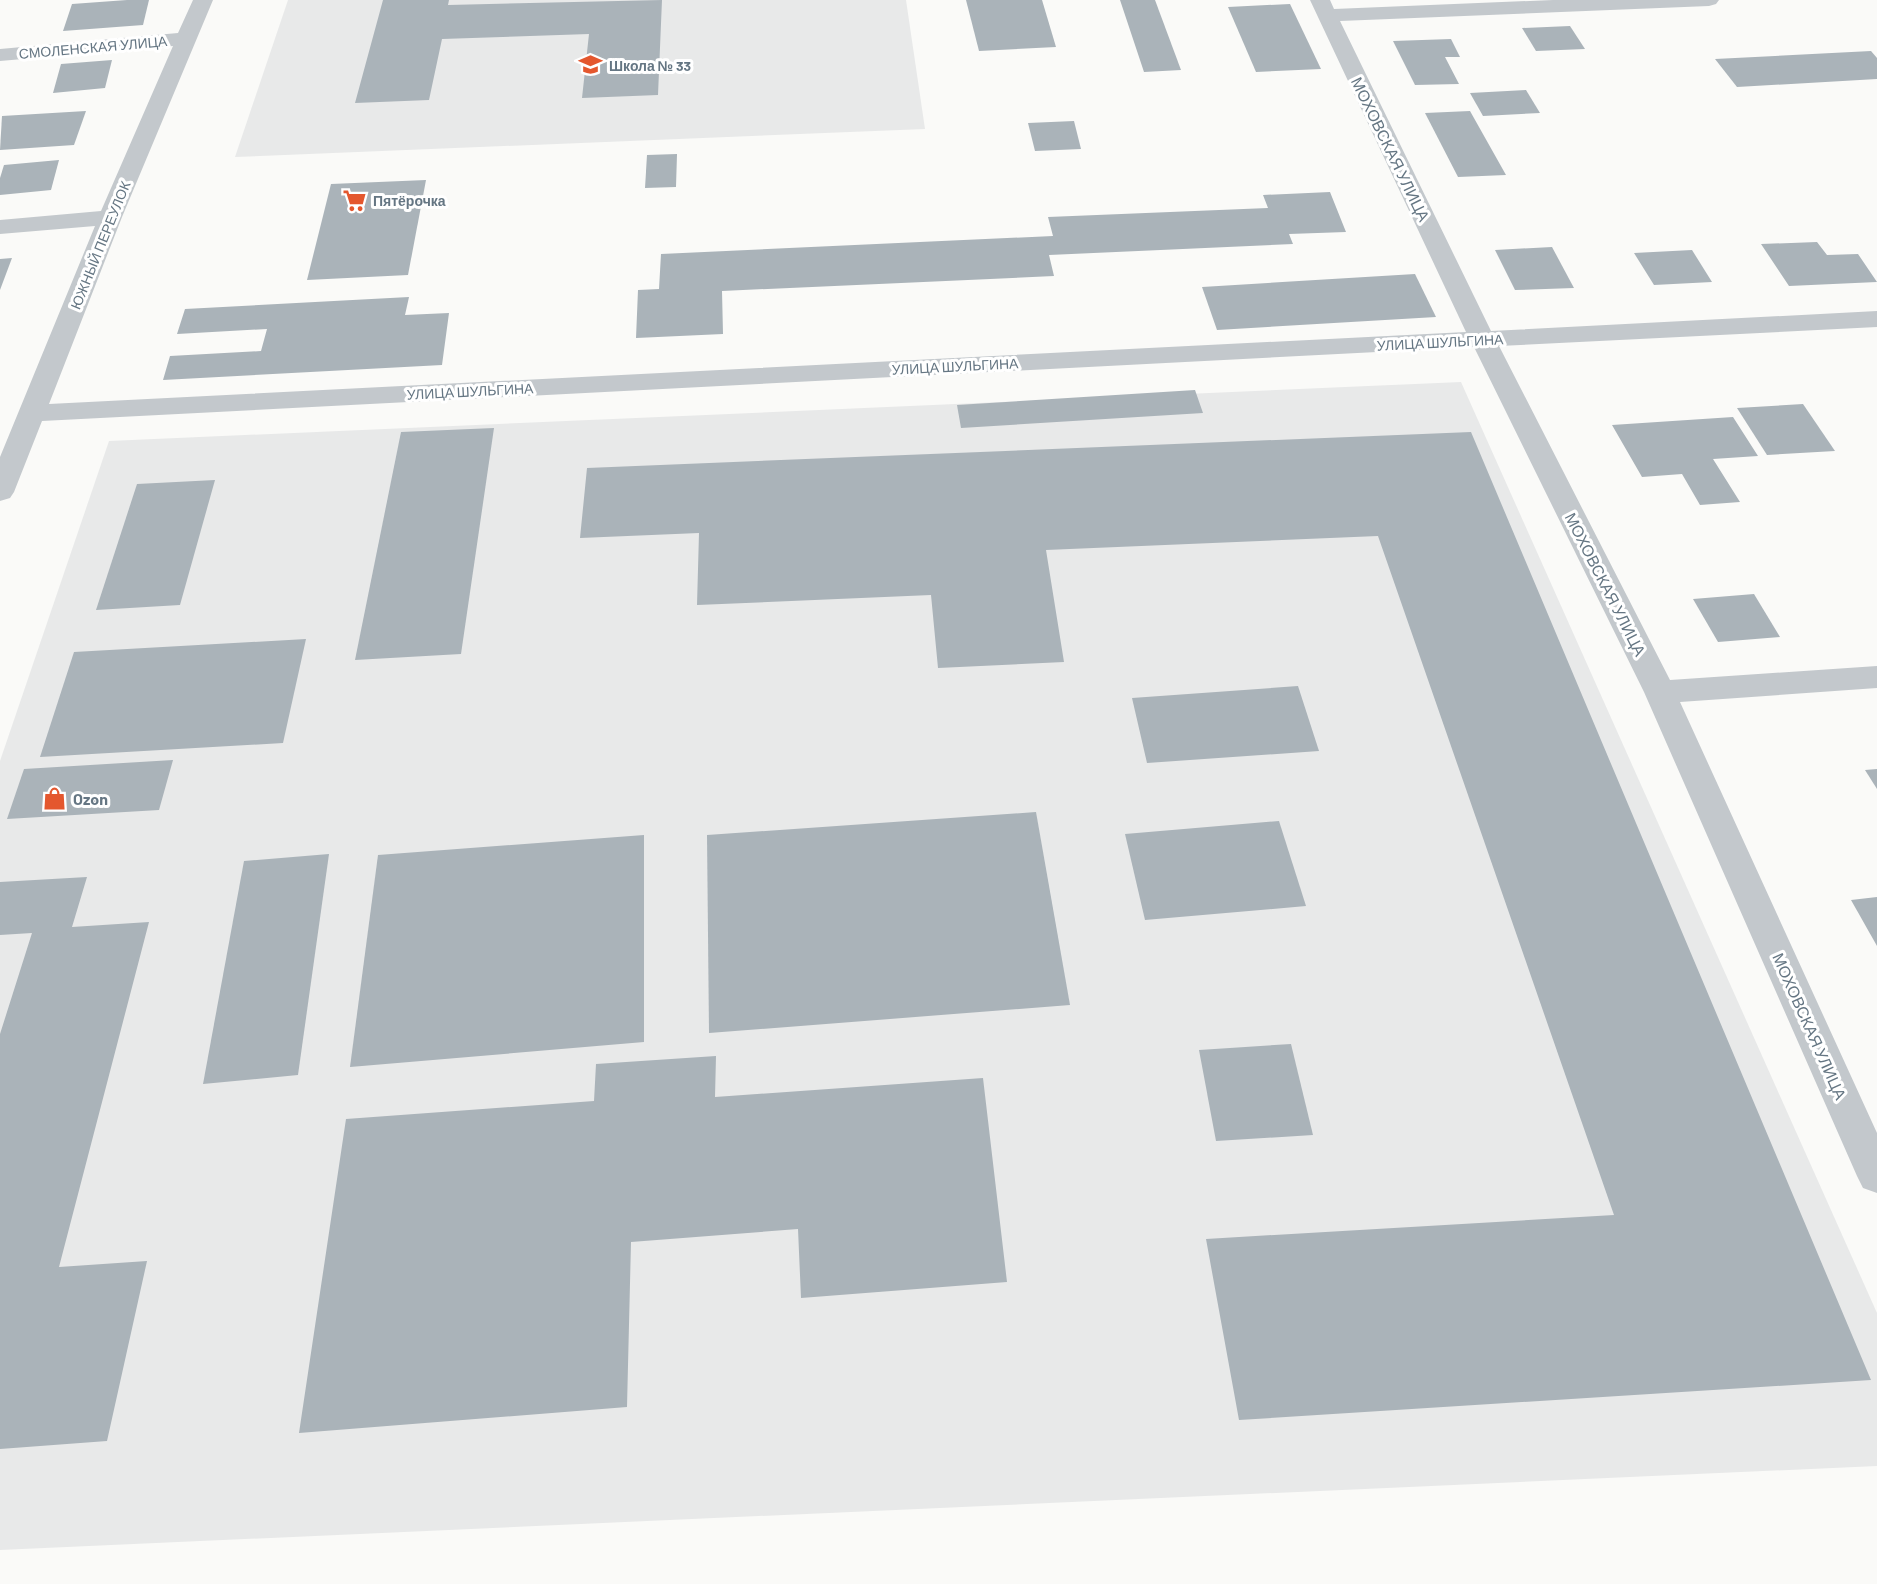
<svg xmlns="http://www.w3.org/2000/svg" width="1877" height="1584" viewBox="0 0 1877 1584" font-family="Barlow,sans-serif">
<rect width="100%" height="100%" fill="#fafaf8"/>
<g fill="#e8e9e9">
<path d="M288 0H906L925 129 235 157Z"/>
<path d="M1461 382 1877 1313V1466L0 1550V761L109 441Z"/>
</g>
<g fill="#aab3b9">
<path d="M127 0H149L143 25 63 31 72 4Z"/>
<path d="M383 0H449L448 5 662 0 658 95 582 98 589 34 442 39 429 100 355 103Z"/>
<path d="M966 0H1042L1056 47 979 51Z"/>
<path d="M1120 0H1155L1181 70 1144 72Z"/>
<path d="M1290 4 1321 69 1256 72 1228 7Z"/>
<path d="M1570 26 1585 49 1536 51 1522 28Z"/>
<path d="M1451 39 1460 57H1445L1459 84 1415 85 1393 41Z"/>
<path d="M1871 51 1877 58V79L1737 87 1715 59Z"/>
<path d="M112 60 105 88 53 93 61 64Z"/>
<path d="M1526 90 1540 113 1483 116 1470 93Z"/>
<path d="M86 111 74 145 0 150 2 116Z"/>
<path d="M1470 111 1506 175 1458 177 1425 113Z"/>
<path d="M1074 121 1081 149 1035 151 1028 123Z"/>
<path d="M677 154 676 187 645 188 647 155Z"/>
<path d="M59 160 51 190 0 195V178L4 165Z"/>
<path d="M426 180 408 275 307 280 331 184Z"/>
<path d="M1330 192 1346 232 1289 234 1293 244 1049 255 1054 276 722 291 723 334 636 338 638 290 659 289 661 254 1053 236 1048 217 1268 208 1263 195Z"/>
<path d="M1817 242 1827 255 1858 254 1877 282 1789 286 1761 244Z"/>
<path d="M1552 247 1574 288 1515 290 1495 250Z"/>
<path d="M1692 250 1712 282 1654 285 1634 253Z"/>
<path d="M12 258 0 290V259Z"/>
<path d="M1415 274 1436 317 1217 330 1202 287Z"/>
<path d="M409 297 405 315 449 313 442 365 163 380 170 356 261 351 267 329 177 334 185 309Z"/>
<path d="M1195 390 1203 413 961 428 957 405Z"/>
<path d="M1803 404 1835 451 1767 455 1737 408Z"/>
<path d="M1733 417 1758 456 1713 459 1740 502 1700 505 1682 474 1642 477 1612 425Z"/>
<path d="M494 428 461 654 355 660 401 432Z"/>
<path d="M1471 432 1871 1380 1239 1420 1206 1239 1614 1215 1378 536 1046 550 1064 662 938 668 931 595 697 605 699 533 580 538 587 468Z"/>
<path d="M215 480 180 605 96 610 137 484Z"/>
<path d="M1754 594 1780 637 1718 642 1693 599Z"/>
<path d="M306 639 283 743 40 757 74 652Z"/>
<path d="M1298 686 1319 751 1147 763 1132 698Z"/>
<path d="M173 760 159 810 7 819 24 769Z"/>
<path d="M1877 769V789L1865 770Z"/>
<path d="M1036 812 1070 1005 709 1033 707 835Z"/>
<path d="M1279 821 1306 906 1145 920 1125 834Z"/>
<path d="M644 835V1042L350 1067 378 855Z"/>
<path d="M329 854 298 1075 203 1084 244 861Z"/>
<path d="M87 877 72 927 149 922 59 1267 147 1261 107 1441 0 1449V1034L32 933 0 935V882Z"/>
<path d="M1877 897V946L1851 900Z"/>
<path d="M1291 1044 1313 1135 1216 1141 1199 1050Z"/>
<path d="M716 1056 715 1097 983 1078 1007 1282 801 1298 798 1229 631 1242 627 1407 299 1433 346 1119 594 1101 596 1064Z"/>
</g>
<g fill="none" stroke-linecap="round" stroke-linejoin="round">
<path fill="#c3c8cc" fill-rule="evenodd" d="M193 0H213L122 217 49 404 1466 332 1310 0H1330L1334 9 1553 0H1719L1716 4 1709 6 1340 21 1491 331 1877 311V327L1499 346 1670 680 1877 666V688L1680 702 1877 1133V1193L1863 1188 1857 1176 1644 692 1474 347 42 421 14 492 10 498 0 501V457L95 226 0 234V220L101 211 173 46 0 61V49L178 33Z"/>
</g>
<defs>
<symbol id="school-bare" viewBox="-9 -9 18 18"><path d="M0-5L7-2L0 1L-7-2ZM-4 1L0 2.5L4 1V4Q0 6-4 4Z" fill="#e4572e" stroke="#fff" stroke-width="2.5" paint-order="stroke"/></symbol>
<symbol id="supermarket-bare" viewBox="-9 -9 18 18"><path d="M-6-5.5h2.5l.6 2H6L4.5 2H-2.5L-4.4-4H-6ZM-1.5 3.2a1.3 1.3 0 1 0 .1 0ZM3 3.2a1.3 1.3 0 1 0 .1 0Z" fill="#e4572e" stroke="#fff" stroke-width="2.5" paint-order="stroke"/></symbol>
<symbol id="shop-bare" viewBox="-9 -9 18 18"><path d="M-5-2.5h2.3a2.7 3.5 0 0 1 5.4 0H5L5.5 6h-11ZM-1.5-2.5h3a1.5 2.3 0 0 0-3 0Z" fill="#e4572e" stroke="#fff" stroke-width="2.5" paint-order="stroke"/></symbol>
</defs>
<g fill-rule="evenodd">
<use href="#school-bare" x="574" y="48" width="33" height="33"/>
<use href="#supermarket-bare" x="338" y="184" width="33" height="33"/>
<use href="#shop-bare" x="38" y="782" width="33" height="33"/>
</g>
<g text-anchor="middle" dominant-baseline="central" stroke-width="6" stroke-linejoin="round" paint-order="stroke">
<g font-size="14" fill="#657683" stroke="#fff">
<text transform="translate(93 47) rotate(-5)">СМОЛЕНСКАЯ УЛИЦА</text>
<text transform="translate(100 245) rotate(-68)">ЮЖНЫЙ ПЕРЕУЛОК</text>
<text transform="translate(1440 342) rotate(-3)">УЛИЦА ШУЛЬГИНА</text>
<text transform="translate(955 366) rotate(-3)">УЛИЦА ШУЛЬГИНА</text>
<text transform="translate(470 391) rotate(-3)">УЛИЦА ШУЛЬГИНА</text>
</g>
<g font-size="14" font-weight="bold" fill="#657683" stroke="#fff" text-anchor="start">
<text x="609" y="65">Школа № 33</text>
<text x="373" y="200">Пятёрочка</text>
</g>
<g font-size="16" fill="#657683" stroke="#fff">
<text transform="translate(1391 149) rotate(64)">МОХОВСКАЯ УЛИЦА</text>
<text transform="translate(1606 584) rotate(63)">МОХОВСКАЯ УЛИЦА</text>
<text transform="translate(1810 1026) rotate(66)">МОХОВСКАЯ УЛИЦА</text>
</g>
<g font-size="16" font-weight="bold" fill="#657683" stroke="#fff" text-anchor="start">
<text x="73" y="798">Ozon</text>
</g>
</g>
</svg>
